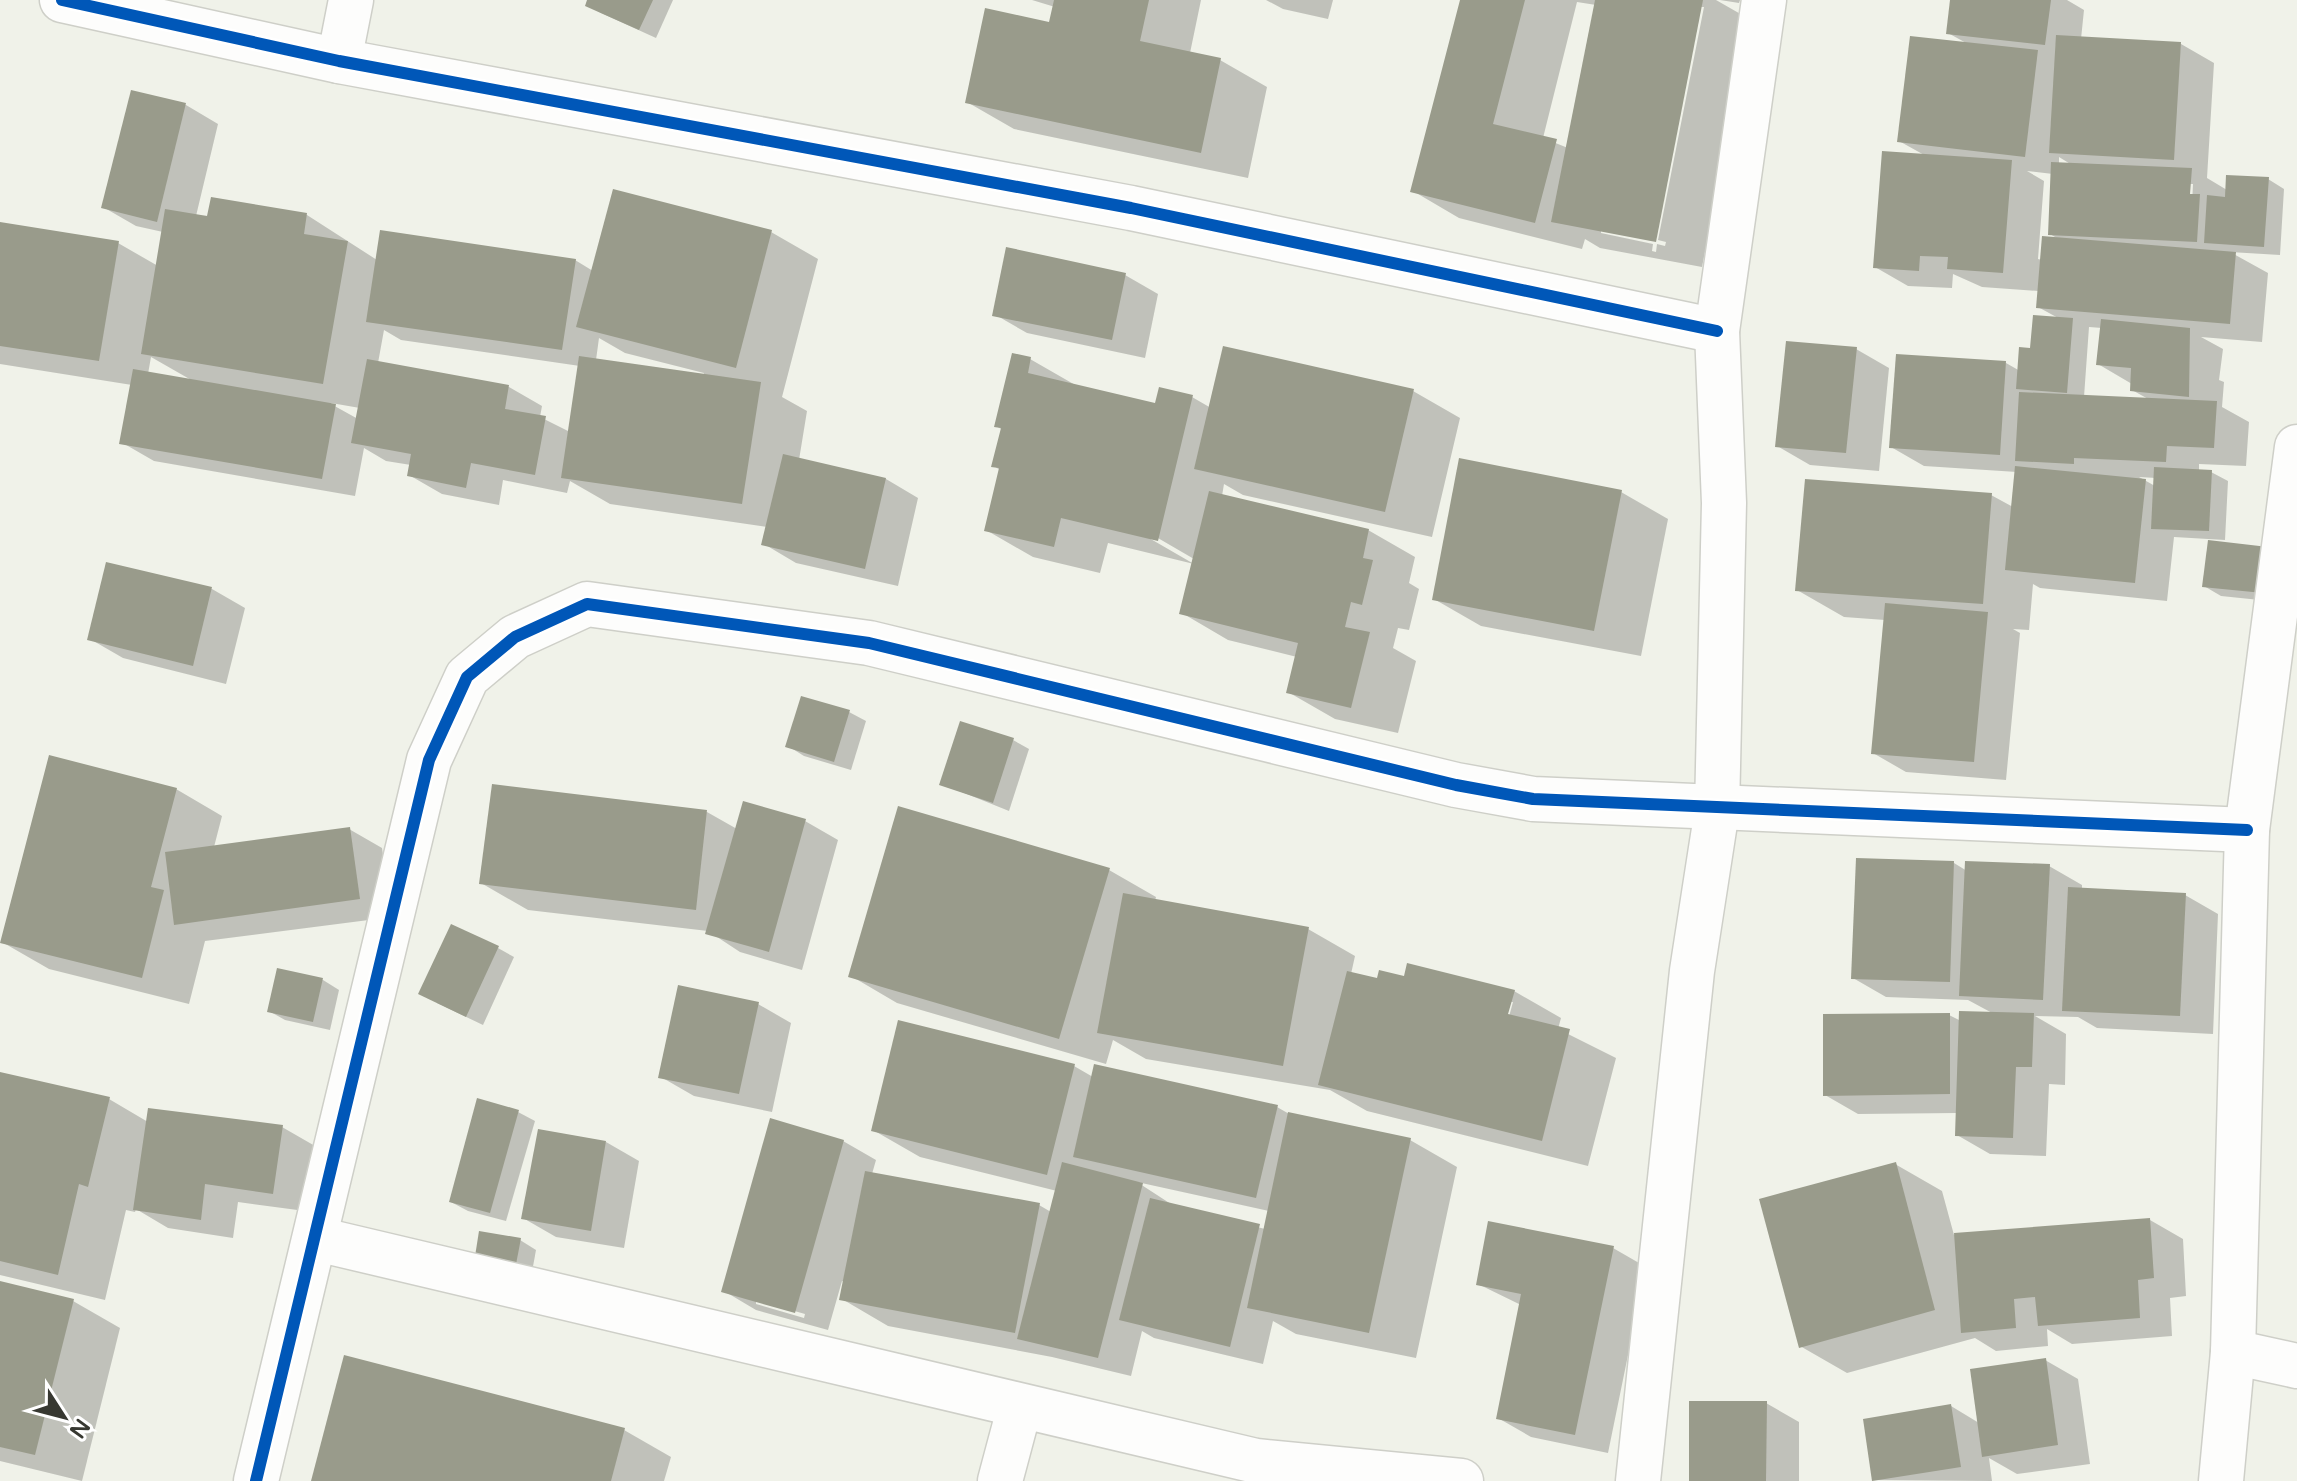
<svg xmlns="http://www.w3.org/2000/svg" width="2297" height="1481" viewBox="0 0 2297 1481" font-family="'Varela Round',sans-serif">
<rect width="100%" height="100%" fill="#f0f2e9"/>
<g fill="#0003" fill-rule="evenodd">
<path d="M590 0H673L656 38 601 13 587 5Z"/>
<path d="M1032 0H1201L1190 53 1220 60 1267 87 1248 178 1014 129 967 102 1051 25 1055 7Z"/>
<path d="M1266 0H1333L1328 19 1283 9Z"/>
<path d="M1462 0H1716L1751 20 1702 267 1600 248 1585 239 1582 249 1459 218 1413 191ZM1577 2 1596 5 1568 148 1543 138ZM1700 7H1704L1658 240 1666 242 1665 246 1657 244 1656 252 1652 251 1653 244 1601 233V229Z"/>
<path d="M1720 0H1740L1739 3Z"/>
<path d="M1952 0H2067L2084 10 2081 39 2181 44 2214 63 2207 178 2227 190 2268 179 2284 189 2280 255 2230 252 2268 273 2262 342 2201 337 2223 349 2219 380 2224 382 2222 407 2249 422 2246 466 2199 464V471L2211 472 2228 481 2225 540 2174 537 2167 601 2040 588 2033 584 2029 630 2013 629 2020 633 2006 780 1906 772 1873 753 1885 620 1844 617 1797 590 1991 495 2013 507 2017 472 1924 466 1891 447 2006 363 2020 371 2031 350 2060 319 2038 307 2039 291 1982 287 1953 274 1952 288 1908 286 1875 267 1926 156 1899 141 1968 44 1948 33ZM2059 157 2072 165 2059 164ZM2027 171 2053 174 2050 234 2060 240 2042 260 2038 259 2044 181ZM2189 184H2193L2192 204H2188ZM2089 327 2102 328 2098 364 2132 384V390L2150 400 2084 397ZM2139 477 2156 478 2155 486Z"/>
<path d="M132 92 186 105 218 124 196 216 307 215 377 260H575L593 271 771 232 818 259 782 397 807 411 799 460 886 479 918 498 898 586 796 563 764 544 768 527 610 504 570 481 567 493 503 480 499 505 442 494 409 475 411 465 386 461 364 448 355 496 154 461 121 442 132 385 0 364V224L118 243 158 266 163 232 136 226 103 207ZM384 330 401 340 580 366 570 432 540 417 542 406 509 387 378 363ZM599 338 625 353 704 373 703 376 596 360ZM151 357 193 381 148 374ZM331 403 360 408 358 419 331 404Z"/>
<path d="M1125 275 1158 294 1145 358 1027 333 994 314Z"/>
<path d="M1224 349 1413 391 1460 418 1432 537 1243 495 1224 484 1222 496 1368 530 1415 557 1409 583 1419 589 1409 630 1398 628 1393 648 1416 661 1398 733 1335 719 1288 692 1297 657 1228 640 1182 613 1194 564V559L1151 534 1149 538 1194 564 1108 543 1100 573 1033 557 986 530 1000 470 994 466 1003 430 996 426 1013 356 1030 359 1077 386 1156 405 1161 389 1192 397 1211 408Z"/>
<path d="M1856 349 1889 368 1879 471 1810 465 1777 446Z"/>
<path d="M1621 492 1668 519 1641 656 1481 626 1434 599Z"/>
<path d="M2210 542 2279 602 2221 596 2204 586Z"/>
<path d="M108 564 212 589 245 608 226 684 123 658 90 639Z"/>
<path d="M849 712 866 721 851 770 804 756 788 746Z"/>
<path d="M1013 740 1029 749 1009 811 942 784Z"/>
<path d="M176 789 222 816 214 847 349 829 382 848 392 917 205 941 189 1004 49 969 2 942Z"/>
<path d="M899 809 1109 870 1156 897 1155 901 1308 929 1355 956 1351 974 1379 980 1406 978 1514 991 1561 1018 1558 1029 1616 1058 1588 1166 1367 1111 1330 1090 1146 1059 1113 1040 1106 1064 897 1003 851 976ZM1509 1002H1513L1507 1024Z"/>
<path d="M707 812 737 829 805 821 838 840 802 970 740 952 708 931 528 910 481 883Z"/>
<path d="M1954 863 1967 871 2049 866 2082 885V890L2185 895 2218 914 2213 1034 2097 1028 2078 1017 2035 1016 2066 1034 2065 1085 2049 1084 2046 1156 1990 1154 1957 1135 1958 1113 1858 1114 1825 1095 1949 1015 1961 1021 1994 1014 1968 1000 1886 997 1853 978Z"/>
<path d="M498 948 514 957 483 1025 437 1003Z"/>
<path d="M279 970 323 980 339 990 330 1030 285 1020 269 1011Z"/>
<path d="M758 1004 791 1023 772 1112 694 1096 661 1077Z"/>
<path d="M1074 1066 1093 1077 1277 1107 1291 1115 1410 1140 1457 1167 1416 1358 1296 1334 1273 1321 1263 1364 1154 1338 1142 1331 1131 1376 1052 1357 888 1326 842 1299 845 1282 842 1281 828 1330 756 1310 724 1291 843 1141 876 1160 872 1174 1039 1205 1051 1212 1057 1191 920 1157 873 1130ZM1137 1182 1269 1211 1265 1229 1174 1206ZM756 1300 805 1314 804 1318 756 1304Z"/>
<path d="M0 1074 109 1099 148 1122 282 1127 315 1146 305 1211 238 1202 233 1238 168 1228 136 1209 135 1212 126 1210 105 1300 0 1275Z"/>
<path d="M518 1112 535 1121 506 1221 468 1211 451 1202Z"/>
<path d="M606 1142 639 1161 624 1248 556 1237 523 1218Z"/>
<path d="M1895 1164 1942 1191 1954 1235 2150 1220 2183 1239 2186 1296 2170 1298 2172 1336 2072 1344 2047 1329 2048 1346 1996 1351 1975 1338 1847 1373 1800 1346Z"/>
<path d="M480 1233 520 1240 536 1250 530 1283Z"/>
<path d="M1613 1248 1646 1267 1608 1453 1531 1437 1498 1418 1521 1305 1478 1284Z"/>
<path d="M0 1283 73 1301 120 1328 82 1481 0 1461Z"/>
<path d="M2045 1360 2078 1379 2090 1464 2017 1474 1989 1458 1992 1481 1874 1480 1951 1406 1979 1423Z"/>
<path d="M1766 1403 1799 1422V1481H1691Z"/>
<path d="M624 1430 671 1457 664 1481H313Z"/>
</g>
<g fill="#999b8b">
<path d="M587 0H653L639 30 585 6Z"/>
<path d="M1054 0H1149L1140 41 1221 58 1201 153 965 103 985 8 1049 22Z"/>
<path d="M1460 0H1525L1493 124 1557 139 1535 223 1410 192Z"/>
<path d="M1595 0H1703L1656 242 1551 222Z"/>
<path d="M1950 0H2051L2045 45 1946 34Z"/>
<path d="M2056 35 2181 42 2174 160 2049 153Z"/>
<path d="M1910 36 2038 50 2025 157 1897 142Z"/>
<path d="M131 90 186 103 157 222 101 208Z"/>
<path d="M1882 151 2012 160 2003 273 1947 269 1948 257 1920 256 1919 271 1873 268Z"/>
<path d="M2051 162 2192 168 2190 194H2200L2197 242 2048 235Z"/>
<path d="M2226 175 2269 177 2264 247 2204 243 2207 195 2225 197Z"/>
<path d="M613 189 772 230 736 368 576 327Z"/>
<path d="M211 197 307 213 304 234 348 241 323 384 141 354 165 209 207 216Z"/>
<path d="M0 222 119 241 99 361 0 346Z"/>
<path d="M380 230 576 259 562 350 366 322Z"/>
<path d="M2042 236 2236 252 2230 324 2036 308Z"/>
<path d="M1006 247 1126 273 1112 340 992 316Z"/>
<path d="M2033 315 2073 318 2067 393 2016 389 2019 347 2030 348Z"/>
<path d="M2101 319 2190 328 2189 397 2130 391 2131 368 2096 365Z"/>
<path d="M1786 341 1857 347 1846 453 1775 447Z"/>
<path d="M1223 346 1414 389 1385 512 1194 469Z"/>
<path d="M1012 353 1031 357 1028 373 1155 403 1159 387 1193 395 1158 541 1061 518 1054 547 984 531 999 468 991 467 1001 428 994 427Z"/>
<path d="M1896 354 2006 361 2000 455 1889 448Z"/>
<path d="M579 356 761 382 742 504 561 478Z"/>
<path d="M367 359 509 385 505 409 546 416 535 475 471 463 466 488 407 476 411 454 351 443Z"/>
<path d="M133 369 336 404 322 479 119 444Z"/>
<path d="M2019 392 2217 401 2214 448 2167 446 2166 462 2074 458V464L2015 461Z"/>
<path d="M783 454 886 478 865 569 761 545Z"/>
<path d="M1459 458 1622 490 1594 631 1432 600Z"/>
<path d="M2015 466 2146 479 2135 583 2005 570Z"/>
<path d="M2154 467 2212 470 2209 531 2151 529Z"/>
<path d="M1805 479 1992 493 1983 604 1795 591Z"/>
<path d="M1209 491 1369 529 1363 558 1373 560 1362 605 1351 602 1345 627 1370 632 1351 708 1286 693 1298 643 1179 614Z"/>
<path d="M2208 540 2268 547 2263 593 2202 587Z"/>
<path d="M106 562 212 587 193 666 87 640Z"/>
<path d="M1885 603 1988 612 1974 762 1871 754Z"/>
<path d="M801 696 850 710 834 762 785 747Z"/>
<path d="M960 721 1014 738 993 803 939 785Z"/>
<path d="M49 755 177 788 151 887 164 890 142 978 0 943Z"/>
<path d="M492 784 707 810 696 910 479 884Z"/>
<path d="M743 801 806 819 769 952 705 934Z"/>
<path d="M898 806 1110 868 1059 1039 848 977Z"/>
<path d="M350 827 360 899 174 925 165 852Z"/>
<path d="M1856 858 1954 861 1950 982 1851 979Z"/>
<path d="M1965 861 2050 864 2043 1000 1959 996Z"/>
<path d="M2068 887 2186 893 2180 1016 2062 1011Z"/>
<path d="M1123 893 1309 927 1283 1066 1097 1033Z"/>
<path d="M451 924 499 946 466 1017 418 994Z"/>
<path d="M1407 963 1515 990 1508 1014 1570 1029 1542 1141 1318 1085 1347 971 1377 978 1379 970 1404 976Z"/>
<path d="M277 968 323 978 313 1022 267 1012Z"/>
<path d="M678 985 759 1002 739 1094 658 1078Z"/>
<path d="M1959 1011 2034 1013 2032 1067H2016L2013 1138 1955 1136Z"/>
<path d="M1950 1013V1094L1823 1096V1014Z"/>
<path d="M898 1020 1075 1064 1047 1175 871 1131Z"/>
<path d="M1094 1064 1278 1105 1256 1198 1073 1157Z"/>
<path d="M0 1072 110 1097 88 1187 79 1184 58 1275 0 1261Z"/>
<path d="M477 1098 519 1110 490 1213 449 1202Z"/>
<path d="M148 1108 283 1125 273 1194 205 1184 201 1220 133 1210Z"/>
<path d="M1288 1112 1411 1138 1369 1333 1247 1308Z"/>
<path d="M770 1118 844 1140 795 1313 721 1292Z"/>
<path d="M538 1129 606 1141 591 1231 521 1219Z"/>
<path d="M1062 1162 1143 1183 1098 1358 1017 1339Z"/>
<path d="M1896 1162 1935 1310 1799 1348 1759 1199Z"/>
<path d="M865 1171 1040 1203 1015 1333 839 1300Z"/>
<path d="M1150 1198 1260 1224 1230 1347 1119 1320Z"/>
<path d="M2150 1218 2154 1278 2138 1280 2140 1318 2038 1326 2035 1297 2014 1299 2016 1328 1961 1333 1954 1233Z"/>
<path d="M1488 1221 1614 1246 1575 1435 1496 1419 1521 1294 1476 1285Z"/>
<path d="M479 1231 521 1238 514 1275 473 1269Z"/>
<path d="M0 1281 74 1299 35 1455 0 1447Z"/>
<path d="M344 1355 625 1428 611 1481H311Z"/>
<path d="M2046 1358 2058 1445 1982 1457 1970 1369Z"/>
<path d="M1689 1401H1767L1766 1481H1689Z"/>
<path d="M1951 1404 1961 1467 1872 1481 1863 1419Z"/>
</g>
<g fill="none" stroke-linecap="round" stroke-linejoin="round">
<defs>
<g id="minor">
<path d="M62 0 339 61 1131 208 1717 331"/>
<path d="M339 61 351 0"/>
<path d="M317 1239 1256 1461 1461 1481"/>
<path d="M2233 1352 2297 1366"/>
<path d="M256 1481 429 760 467 677 515 637 587 604 869 643 1456 785 1533 799 2247 830"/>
<path d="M1000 1481 1020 1406"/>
<path d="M1638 1481 1692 971 1717 810 1724 503 1717 331 1764 0"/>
<path d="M2221 1481 2233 1352 2247 830 2297 447"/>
</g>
</defs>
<use href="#minor" stroke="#cecfc8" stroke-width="47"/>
<use href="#minor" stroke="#fdfdfc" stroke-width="44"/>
<defs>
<g id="cycleway">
<path d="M62 0 339 61 1131 208 1717 331"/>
<path d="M256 1481 429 760 467 677 515 637 587 604 869 643 1456 785 1533 799 2247 830"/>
</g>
</defs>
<use href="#cycleway" stroke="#fff" stroke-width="17"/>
<use href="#cycleway" stroke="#0057b8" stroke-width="12"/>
</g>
<g transform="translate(64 1417) rotate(126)" stroke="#ffffff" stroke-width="6" paint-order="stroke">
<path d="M0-6L14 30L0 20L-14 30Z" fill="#373831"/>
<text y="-12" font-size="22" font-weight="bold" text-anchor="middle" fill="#373831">N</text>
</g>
</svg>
